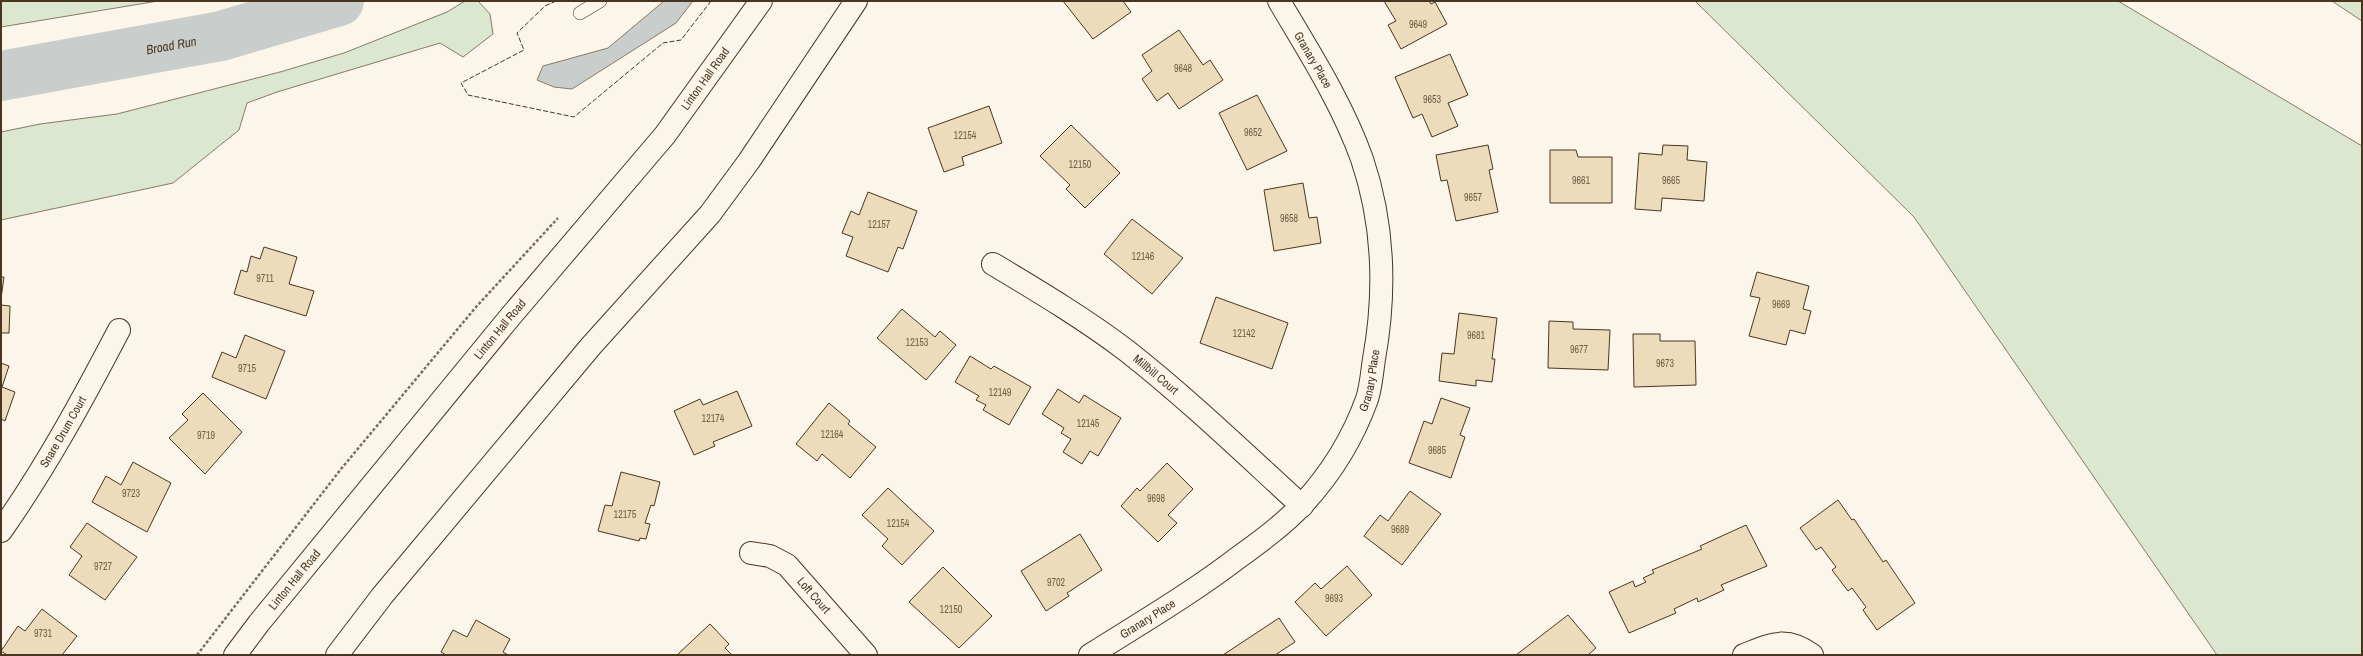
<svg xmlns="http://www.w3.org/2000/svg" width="2363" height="656" viewBox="0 0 2363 656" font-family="'Archivo Narrow',sans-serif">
<rect width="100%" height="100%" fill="#fbf6e9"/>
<g fill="#dce7d0" stroke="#887966">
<path d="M1 1H158L1 27Z"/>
<path d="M465 1H478L490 14 493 34 463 57 440 43 277 92 247 103 239 130 173 183 1 220V132L40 124 117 114 280 72 344 53 447 12Z"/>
<path d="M1695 1H2118L2362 146V655H2217L1914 217Z"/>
<path d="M2332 1H2362V21Z"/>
</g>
<path fill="#c9cecd" stroke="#887966" d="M664 1H693L676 23 572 89 554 87 537 80 543 66 608 48Z"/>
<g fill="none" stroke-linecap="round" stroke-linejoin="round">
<path stroke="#c9cecd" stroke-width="50" id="s1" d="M1 76 221 36 339 1"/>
</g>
<g fill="#ecdcbc" stroke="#4a3520">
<path d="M1063 1H1123L1131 12 1093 39Z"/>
<path d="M1384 1H1429L1431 4 1435 2 1447 24 1401 49 1388 25 1396 21Z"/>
<path d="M1179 30 1203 65 1210 60 1223 80 1179 109 1168 93 1157 101 1142 79 1152 71 1142 55Z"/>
<path d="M1450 54 1468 95 1448 103 1458 126 1432 137 1422 114 1413 118 1395 77Z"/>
<path d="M1257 95 1287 151 1247 170 1219 113Z"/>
<path d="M989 106 1002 143 962 157 964 165 944 172 928 128Z"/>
<path d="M1071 125 1120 173 1085 208 1066 189 1070 185 1040 156Z"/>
<path d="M1488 145 1493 169 1489 170 1498 212 1456 221 1447 180 1441 181 1436 155Z"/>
<path d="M1663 145 1688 146 1687 160 1707 162 1704 201 1662 198 1661 211 1635 209 1639 153 1662 155Z"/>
<path d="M1550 150H1576L1578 157H1612V203H1550Z"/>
<path d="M1303 183 1309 218 1317 217 1321 243 1274 251 1264 190Z"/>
<path d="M868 192 917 211 903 249 898 247 888 272 846 256 853 237 842 233 851 211 859 215Z"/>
<path d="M1132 219 1183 258 1152 294 1104 254Z"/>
<path d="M264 247 297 257 289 284 314 291 306 316 234 294 241 270 247 272 251 256 260 259Z"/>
<path d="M1757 272 1809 286 1803 309 1811 311 1805 334 1790 330 1786 345 1749 336 1760 298 1750 296Z"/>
<path d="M1 277H4L1 299Z"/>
<path d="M1216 297 1288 323 1272 369 1200 343Z"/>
<path d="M1 305 10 306 9 333H1Z"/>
<path d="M902 309 935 337 940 331 956 345 926 380 877 338Z"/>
<path d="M1459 313 1497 318 1492 359H1495L1492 382 1476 380V386L1439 381 1442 353 1454 354Z"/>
<path d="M1549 321 1573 322V329L1610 330 1608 370 1548 368Z"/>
<path d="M1633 334H1660V341H1695L1696 385 1634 387Z"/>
<path d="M245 335 285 351 266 399 212 377 222 352 236 358Z"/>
<path d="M970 356 991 369 994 366 1031 387 1009 425 983 410 986 405 976 400 979 396 955 382Z"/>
<path d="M1 363 9 366 2 387 15 392 5 421 1 419Z"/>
<path d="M1058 389 1079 403 1084 395 1121 418 1098 456 1090 451 1082 464 1063 452 1071 439 1061 433 1064 428 1042 414Z"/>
<path d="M737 391 752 426 713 442 715 446 694 455 674 411 700 399 703 405Z"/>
<path d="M203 393 242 432 205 474 169 438 188 420 182 414Z"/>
<path d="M1441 398 1470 408 1460 435 1465 437 1451 478 1409 463 1424 421 1432 424Z"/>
<path d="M829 403 850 421 848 424 876 447 850 478 822 454 817 461 796 444Z"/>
<path d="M133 462 171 483 147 532 92 502 106 476 121 485Z"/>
<path d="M1167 463 1193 489 1168 515 1177 523 1158 542 1121 506 1137 488 1140 491Z"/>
<path d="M621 472 660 482 654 506 651 505 645 523 650 524 646 539 640 538 639 541 598 531 605 505 612 506Z"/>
<path d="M888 488 934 531 902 565 882 546 888 539 862 515Z"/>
<path d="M1410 491 1441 514 1402 565 1364 536 1380 515 1388 521Z"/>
<path d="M1838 500 1852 520 1854 519 1883 562 1886 560 1915 603 1877 630 1863 610 1866 607 1852 588 1848 591 1832 570 1836 567 1821 547 1816 550 1800 528Z"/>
<path d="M87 523 137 557 105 600 69 575 82 556 70 547Z"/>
<path d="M1746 525 1767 566 1721 585 1724 590 1698 602 1697 598 1674 609 1676 613 1629 633 1609 592 1633 581 1635 587 1646 582 1643 578 1654 573 1652 570 1702 549 1700 546Z"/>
<path d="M1080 534 1102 570 1067 593 1069 596 1046 611 1021 571Z"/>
<path d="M1347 566 1372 595 1326 636 1295 602 1315 583 1321 589Z"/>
<path d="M943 567 992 616 959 648 909 602Z"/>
<path d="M42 609 77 636 62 655H7L1 651 18 626 25 631Z"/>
<path d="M1568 615 1596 648 1588 655H1516Z"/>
<path d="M1279 618 1295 642 1275 655H1223Z"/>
<path d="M476 620 510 639 503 652 508 655H446L441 652 453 630 467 637Z"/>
<path d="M710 624 729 644 725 648 732 655H677Z"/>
</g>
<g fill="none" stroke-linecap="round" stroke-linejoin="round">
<defs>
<path id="service" d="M580 13 600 1"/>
<g id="minor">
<path id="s2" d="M993 264C1038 291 1085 319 1127 351 1188 399 1244 453 1302 506"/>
<path id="s3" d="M1 531C46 467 83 399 119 330"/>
<path id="s4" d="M751 553 770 556 787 565 866 655"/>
<path id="s5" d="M1090 655C1141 623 1192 593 1239 557 1261 541 1283 525 1302 505 1330 475 1353 438 1367 399 1371 387 1372 372 1374 359 1386 292 1384 224 1362 159 1342 103 1309 52 1279 1"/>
<path d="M1744 655C1772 644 1786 636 1812 655"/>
</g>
<g id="primary">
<path id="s6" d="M235 655 259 623 510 317 665 135 761 1"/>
<path d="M337 655 382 596 591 346 710 214 749 161 856 1"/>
</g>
</defs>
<use href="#service" stroke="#4a3520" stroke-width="14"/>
<use href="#minor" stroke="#4a3520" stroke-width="24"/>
<use href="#primary" stroke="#4a3520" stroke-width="24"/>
<path stroke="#7f6f5c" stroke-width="2.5" stroke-dasharray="3 2" stroke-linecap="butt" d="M197 655 341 469 476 307 558 218"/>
<use href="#service" stroke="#fbf6e9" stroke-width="13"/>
<use href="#minor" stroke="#fbf6e9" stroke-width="22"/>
<use href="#primary" stroke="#fbf6e9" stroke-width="22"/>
<path stroke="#4a3520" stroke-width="1" stroke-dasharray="5 2" stroke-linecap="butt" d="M556 1 545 6 517 33 524 50 461 83 468 95 574 117 663 43 681 40 711 1"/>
</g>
<g text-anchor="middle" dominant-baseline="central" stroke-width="3" stroke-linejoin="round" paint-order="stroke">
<g font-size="10" fill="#725f47">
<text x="1418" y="24">9649</text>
<text x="1183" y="68">9648</text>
<text x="1432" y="99">9653</text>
<text x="1253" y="132">9652</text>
<text x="965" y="135">12154</text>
<text x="1080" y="164">12150</text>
<text x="1581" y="180">9661</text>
<text x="1671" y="180">9665</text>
<text x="1473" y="197">9657</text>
<text x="1289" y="218">9658</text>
<text x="879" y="224">12157</text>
<text x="1143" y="256">12146</text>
<text x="265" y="278">9711</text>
<text x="1781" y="304">9669</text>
<text x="1244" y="333">12142</text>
<text x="1476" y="335">9681</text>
<text x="917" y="342">12153</text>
<text x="1579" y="349">9677</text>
<text x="1665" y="363">9673</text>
<text x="247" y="368">9715</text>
<text x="1000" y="392">12149</text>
<text x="713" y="418">12174</text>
<text x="1088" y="423">12145</text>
<text x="832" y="434">12164</text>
<text x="206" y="435">9719</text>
<text x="1437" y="450">9685</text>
<text x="131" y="493">9723</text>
<text x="1156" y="498">9698</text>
<text x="625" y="514">12175</text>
<text x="898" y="523">12154</text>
<text x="1400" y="529">9689</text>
<text x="103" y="566">9727</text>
<text x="1056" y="582">9702</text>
<text x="1334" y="598">9693</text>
<text x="951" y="609">12150</text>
<text x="43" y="633">9731</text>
</g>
<g font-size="12" fill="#4a3520" stroke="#fbf6e9">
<text transform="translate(1313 60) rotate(60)">Granary Place</text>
<text stroke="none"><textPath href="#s6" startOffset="744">Linton Hall Road</textPath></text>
<text stroke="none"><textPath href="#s6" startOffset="420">Linton Hall Road</textPath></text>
<text stroke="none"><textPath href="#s2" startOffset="197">Millbill Court</textPath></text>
<text stroke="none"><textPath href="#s5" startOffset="404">Granary Place</textPath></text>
<text stroke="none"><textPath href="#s3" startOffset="117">Snare Drum Court</textPath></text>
<text stroke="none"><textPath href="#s6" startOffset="96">Linton Hall Road</textPath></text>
<text stroke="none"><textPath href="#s4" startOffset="79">Loft Court</textPath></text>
<text stroke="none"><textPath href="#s5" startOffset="68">Granary Place</textPath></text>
</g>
<g font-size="13" font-style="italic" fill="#4a3520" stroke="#fbf6e9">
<text stroke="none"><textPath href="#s1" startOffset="173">Broad Run</textPath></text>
</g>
</g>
<rect width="2363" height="656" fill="none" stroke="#4a3520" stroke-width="4"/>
</svg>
